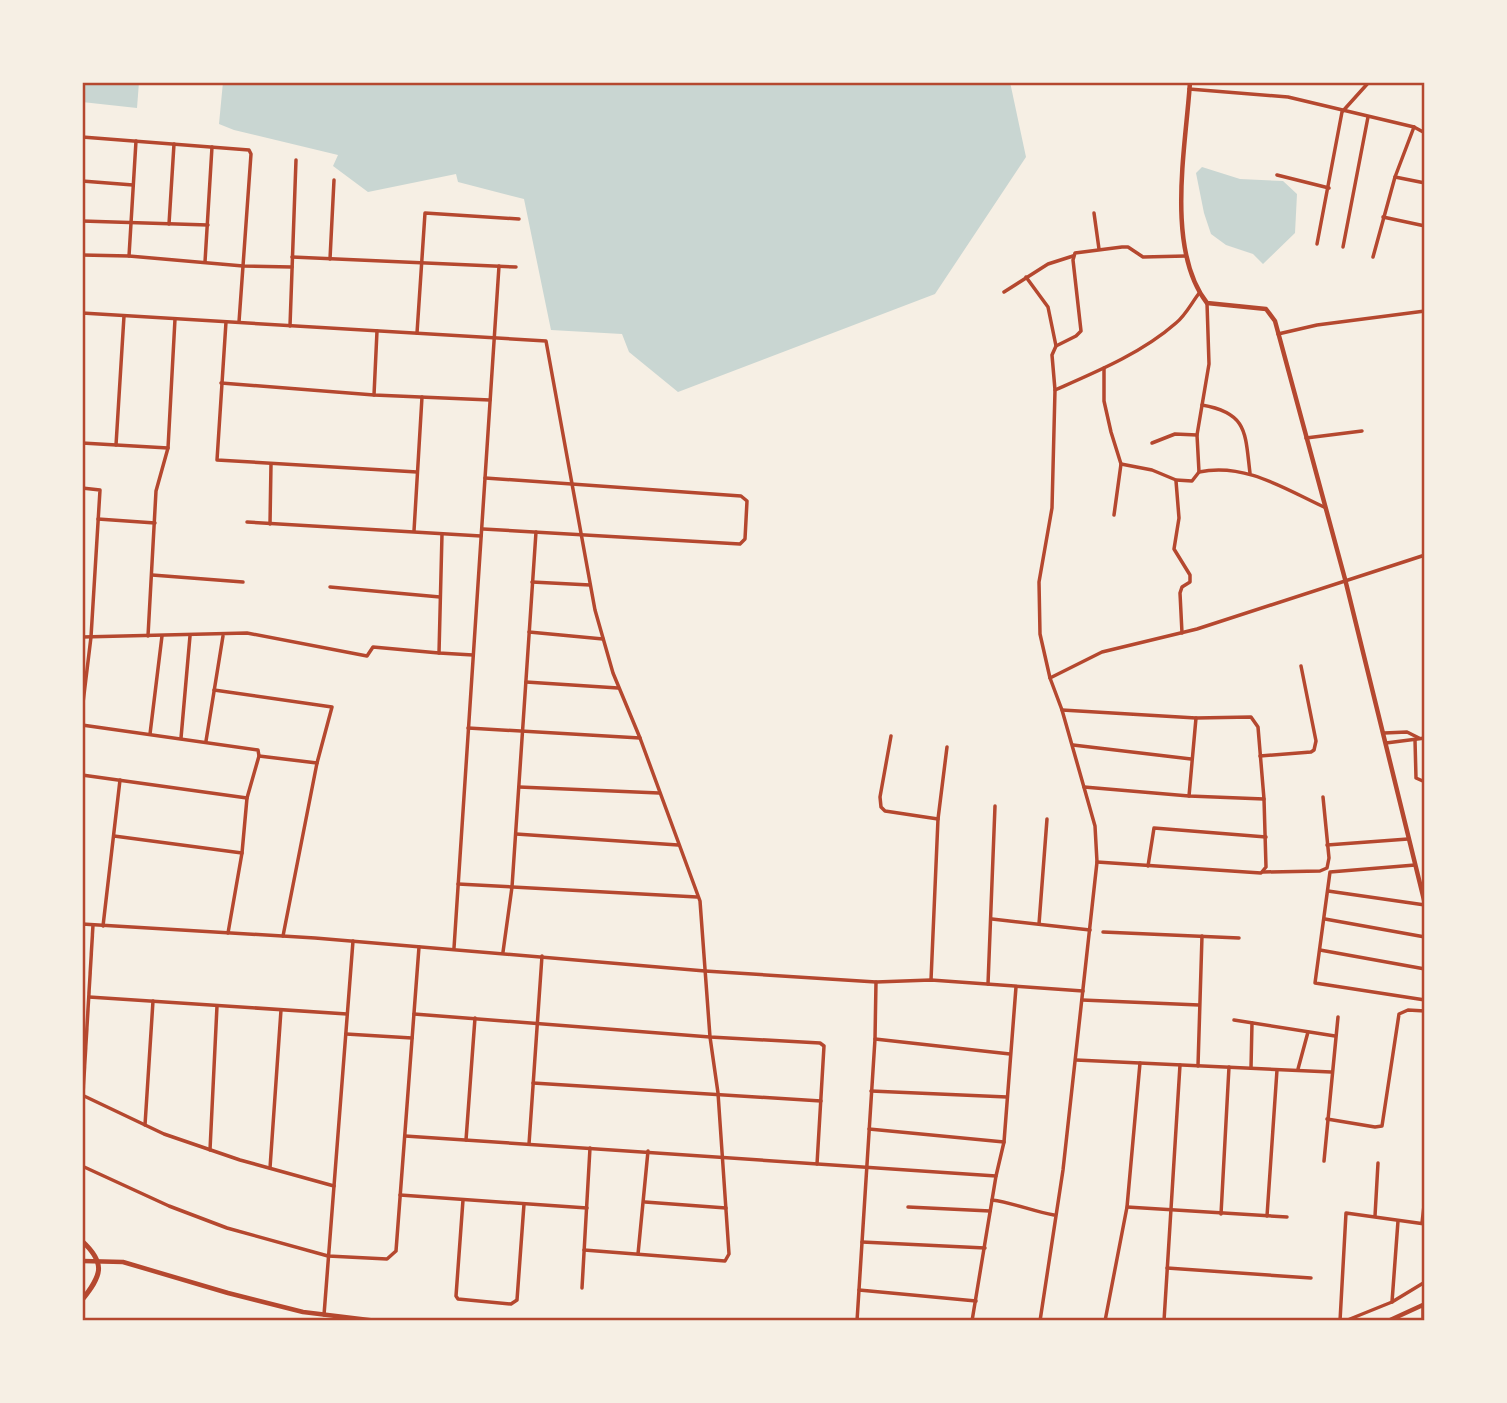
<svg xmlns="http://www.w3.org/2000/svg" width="1507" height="1403" viewBox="0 0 1507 1403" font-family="Barlow,sans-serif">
<rect width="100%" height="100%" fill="#f6efe4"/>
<g fill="#c9d6d2">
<path d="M82 82H139L137 108 82 102Z"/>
<path d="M223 82H1010L1026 157 935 294 678 392 629 352 622 334 551 330 524 199 458 182 456 174 368 192 333 166 338 155 234 130 219 124Z"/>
<path d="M1202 167 1240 179 1283 181 1297 194 1295 233 1263 264 1253 254 1226 245 1211 234 1204 213 1196 173Z"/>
</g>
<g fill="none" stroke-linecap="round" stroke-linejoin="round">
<g stroke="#b5482f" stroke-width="3.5">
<path d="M1189 89 1288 97 1414 127 1425 133"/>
<path d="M82 137 249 150 251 154 239 322"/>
<path d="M1277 175 1329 188"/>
<path d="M1395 177 1425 183"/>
<path d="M82 181 133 185"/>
<path d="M1094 213 1099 249"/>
<path d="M1383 217 1425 226"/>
<path d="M82 221 208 225"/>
<path d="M169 224 174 144"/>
<path d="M1317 244 1342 112 1369 82"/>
<path d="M1343 247 1368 117"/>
<path d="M82 255 129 256 243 266 292 267"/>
<path d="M129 256 136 141"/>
<path d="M292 257 516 267"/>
<path d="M1373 257 1395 177 1414 127"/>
<path d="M330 259 334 180"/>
<path d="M205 262 212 147"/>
<path d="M1026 277 1048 307 1056 346"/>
<path d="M1004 292 1048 264 1073 256"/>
<path d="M82 313 546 341 595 610 613 673 640 738 700 901 710 1037 718 1093 729 1254 725 1261 584 1250"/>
<path d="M226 322 217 460 417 472"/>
<path d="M290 326 296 160"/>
<path d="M417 333 425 213 519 219"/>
<path d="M1278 334 1317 325 1425 311"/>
<path d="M1104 368V401L1111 432 1121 464 1114 515"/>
<path d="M221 383 374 395 490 400"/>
<path d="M1055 390C1096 372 1142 353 1176 323 1186 315 1192 302 1200 292"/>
<path d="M374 395 377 331"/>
<path d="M1202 405C1248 413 1245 433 1250 473"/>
<path d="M1306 438 1362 431"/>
<path d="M82 443 168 448"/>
<path d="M1152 443 1175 434 1197 435"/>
<path d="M116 445 124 316"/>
<path d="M1121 464 1152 470 1176 480 1192 481 1199 472 1197 435 1209 364 1207 303"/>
<path d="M1199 472C1244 462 1285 489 1324 507"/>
<path d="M1176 481 1179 518 1174 549 1190 575V582L1182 587 1180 593 1182 633"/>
<path d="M82 488 100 490 91 637 82 711"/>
<path d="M98 519 155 523"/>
<path d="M247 522 481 536"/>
<path d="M270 524 271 464"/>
<path d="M483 529 740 544 745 539 747 501 741 496 485 478"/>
<path d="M414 531 422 397"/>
<path d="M442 534 439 653 473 655"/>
<path d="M152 575 243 582"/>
<path d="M532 582 590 585"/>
<path d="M330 587 440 597"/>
<path d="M529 632 603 639"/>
<path d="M148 636 156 491 168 448 175 319"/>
<path d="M82 637 247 633 367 656 373 647 439 653"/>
<path d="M1050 678 1102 652 1197 629 1425 555"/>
<path d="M526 682 618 688"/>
<path d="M214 690 332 707 317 763 259 756"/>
<path d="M1062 710 1196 718 1251 717 1258 727 1264 799 1189 796 1084 787"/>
<path d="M82 725 258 750 259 756 247 798 242 853 228 933"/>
<path d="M468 728 640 738"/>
<path d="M1384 733 1407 732 1419 738"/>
<path d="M150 734 162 636"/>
<path d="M891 736 880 797 881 807 885 811 938 819"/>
<path d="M181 738 190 636"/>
<path d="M1415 740 1416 778 1425 782"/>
<path d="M206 741 223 636"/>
<path d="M1386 743 1425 738"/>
<path d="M1073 745 1191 759"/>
<path d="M1260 756 1311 752 1314 750 1316 741 1301 666"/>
<path d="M82 775 247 798"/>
<path d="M519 787 659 793"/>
<path d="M1189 796 1196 718"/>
<path d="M516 834 678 845"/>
<path d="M114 836 242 853"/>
<path d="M1327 845 1408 839"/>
<path d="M1097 862 1261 873 1266 867 1264 799"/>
<path d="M1415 865 1330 872 1315 983 1425 1000"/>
<path d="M1148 866 1154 828 1266 837"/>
<path d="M1263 872 1320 871 1327 868 1329 858 1323 797"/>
<path d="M458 884 697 897"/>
<path d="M1328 891 1425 905"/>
<path d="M992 919 1090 930"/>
<path d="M1325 919 1425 937"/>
<path d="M82 924 315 938 705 971 876 982 931 980 1083 991"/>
<path d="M1039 924 1047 819"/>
<path d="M103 926 120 780"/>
<path d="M1103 932 1239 938"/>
<path d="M283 936 317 763"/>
<path d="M454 948 499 266"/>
<path d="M1320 950 1425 969"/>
<path d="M503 952 512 887 536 532"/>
<path d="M931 980 938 819 947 747"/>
<path d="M988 984 995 806"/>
<path d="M89 997 347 1014"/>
<path d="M1082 1000 1199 1005"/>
<path d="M414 1014 710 1037 820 1043 824 1046 817 1164"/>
<path d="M1234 1020 1335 1036"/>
<path d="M346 1034 412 1038"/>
<path d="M875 1039 1010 1054"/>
<path d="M1076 1060 1331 1072"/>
<path d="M1198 1066 1202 936"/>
<path d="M1251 1068 1252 1023"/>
<path d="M1298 1069 1308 1032"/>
<path d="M533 1083 821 1101"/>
<path d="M871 1091 1007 1097"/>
<path d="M83 1094 93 925"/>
<path d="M82 1095 164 1134 240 1160 334 1186"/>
<path d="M1327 1119 1375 1127 1382 1126 1399 1014 1408 1010 1425 1011"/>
<path d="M145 1125 153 1001"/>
<path d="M869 1129 1004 1142"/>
<path d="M405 1136 996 1176"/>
<path d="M466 1140 475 1018"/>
<path d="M529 1144 542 956"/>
<path d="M210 1150 217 1006"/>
<path d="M1324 1161 1338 1017"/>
<path d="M82 1166 169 1206 227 1228 328 1256 387 1259 396 1251 419 947"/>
<path d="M270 1168 281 1010"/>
<path d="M400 1195 587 1208"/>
<path d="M463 1200 456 1296 458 1299 511 1304 517 1300 524 1204"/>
<path d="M992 1200C1014 1203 1032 1211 1054 1215"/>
<path d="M645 1202 726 1208"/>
<path d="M908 1207 990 1211"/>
<path d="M1127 1207 1287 1217"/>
<path d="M1221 1214 1229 1067"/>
<path d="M1267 1216 1277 1070"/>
<path d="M1375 1216 1378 1163"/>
<path d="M1422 1223 1425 1197"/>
<path d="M862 1242 985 1248"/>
<path d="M638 1254 648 1151"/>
<path d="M1167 1268 1311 1278"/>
<path d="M582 1288 590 1148"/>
<path d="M859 1290 976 1301"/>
<path d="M1392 1302 1425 1282"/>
<path d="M324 1315 353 941"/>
<path d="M857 1321 875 1039 876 982"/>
<path d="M972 1321 996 1176 1004 1142 1016 987"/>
<path d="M1040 1321 1063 1170 1097 862 1095 826 1062 710 1050 678 1040 634 1039 582 1052 508 1055 390 1052 355 1056 346 1076 336 1081 331 1073 260 1075 253 1122 247H1128L1143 257 1186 256"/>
<path d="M1105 1321 1127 1207 1140 1063"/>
<path d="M1164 1321 1180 1065"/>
<path d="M1340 1321 1346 1213 1425 1224"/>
<path d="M1345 1321 1392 1302 1398 1221"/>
<path d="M1423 1321V1305"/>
</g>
<g stroke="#b5482f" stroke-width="4.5">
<path d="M1190 82C1186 146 1165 249 1207 303L1266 309 1275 321 1345 579 1425 904"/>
<path d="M83 1261 123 1262 228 1293 303 1312 377 1321"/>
<path d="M1388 1321 1425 1304"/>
</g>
<g stroke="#b5482f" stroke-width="5">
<path d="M82 1241C107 1264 101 1276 82 1300"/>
<path d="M82 1259V1275"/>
</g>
</g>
<rect width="1507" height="1403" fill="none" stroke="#f6efe4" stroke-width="168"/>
<rect x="84" y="84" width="1339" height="1235" fill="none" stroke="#b5482f" stroke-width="2.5"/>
</svg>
